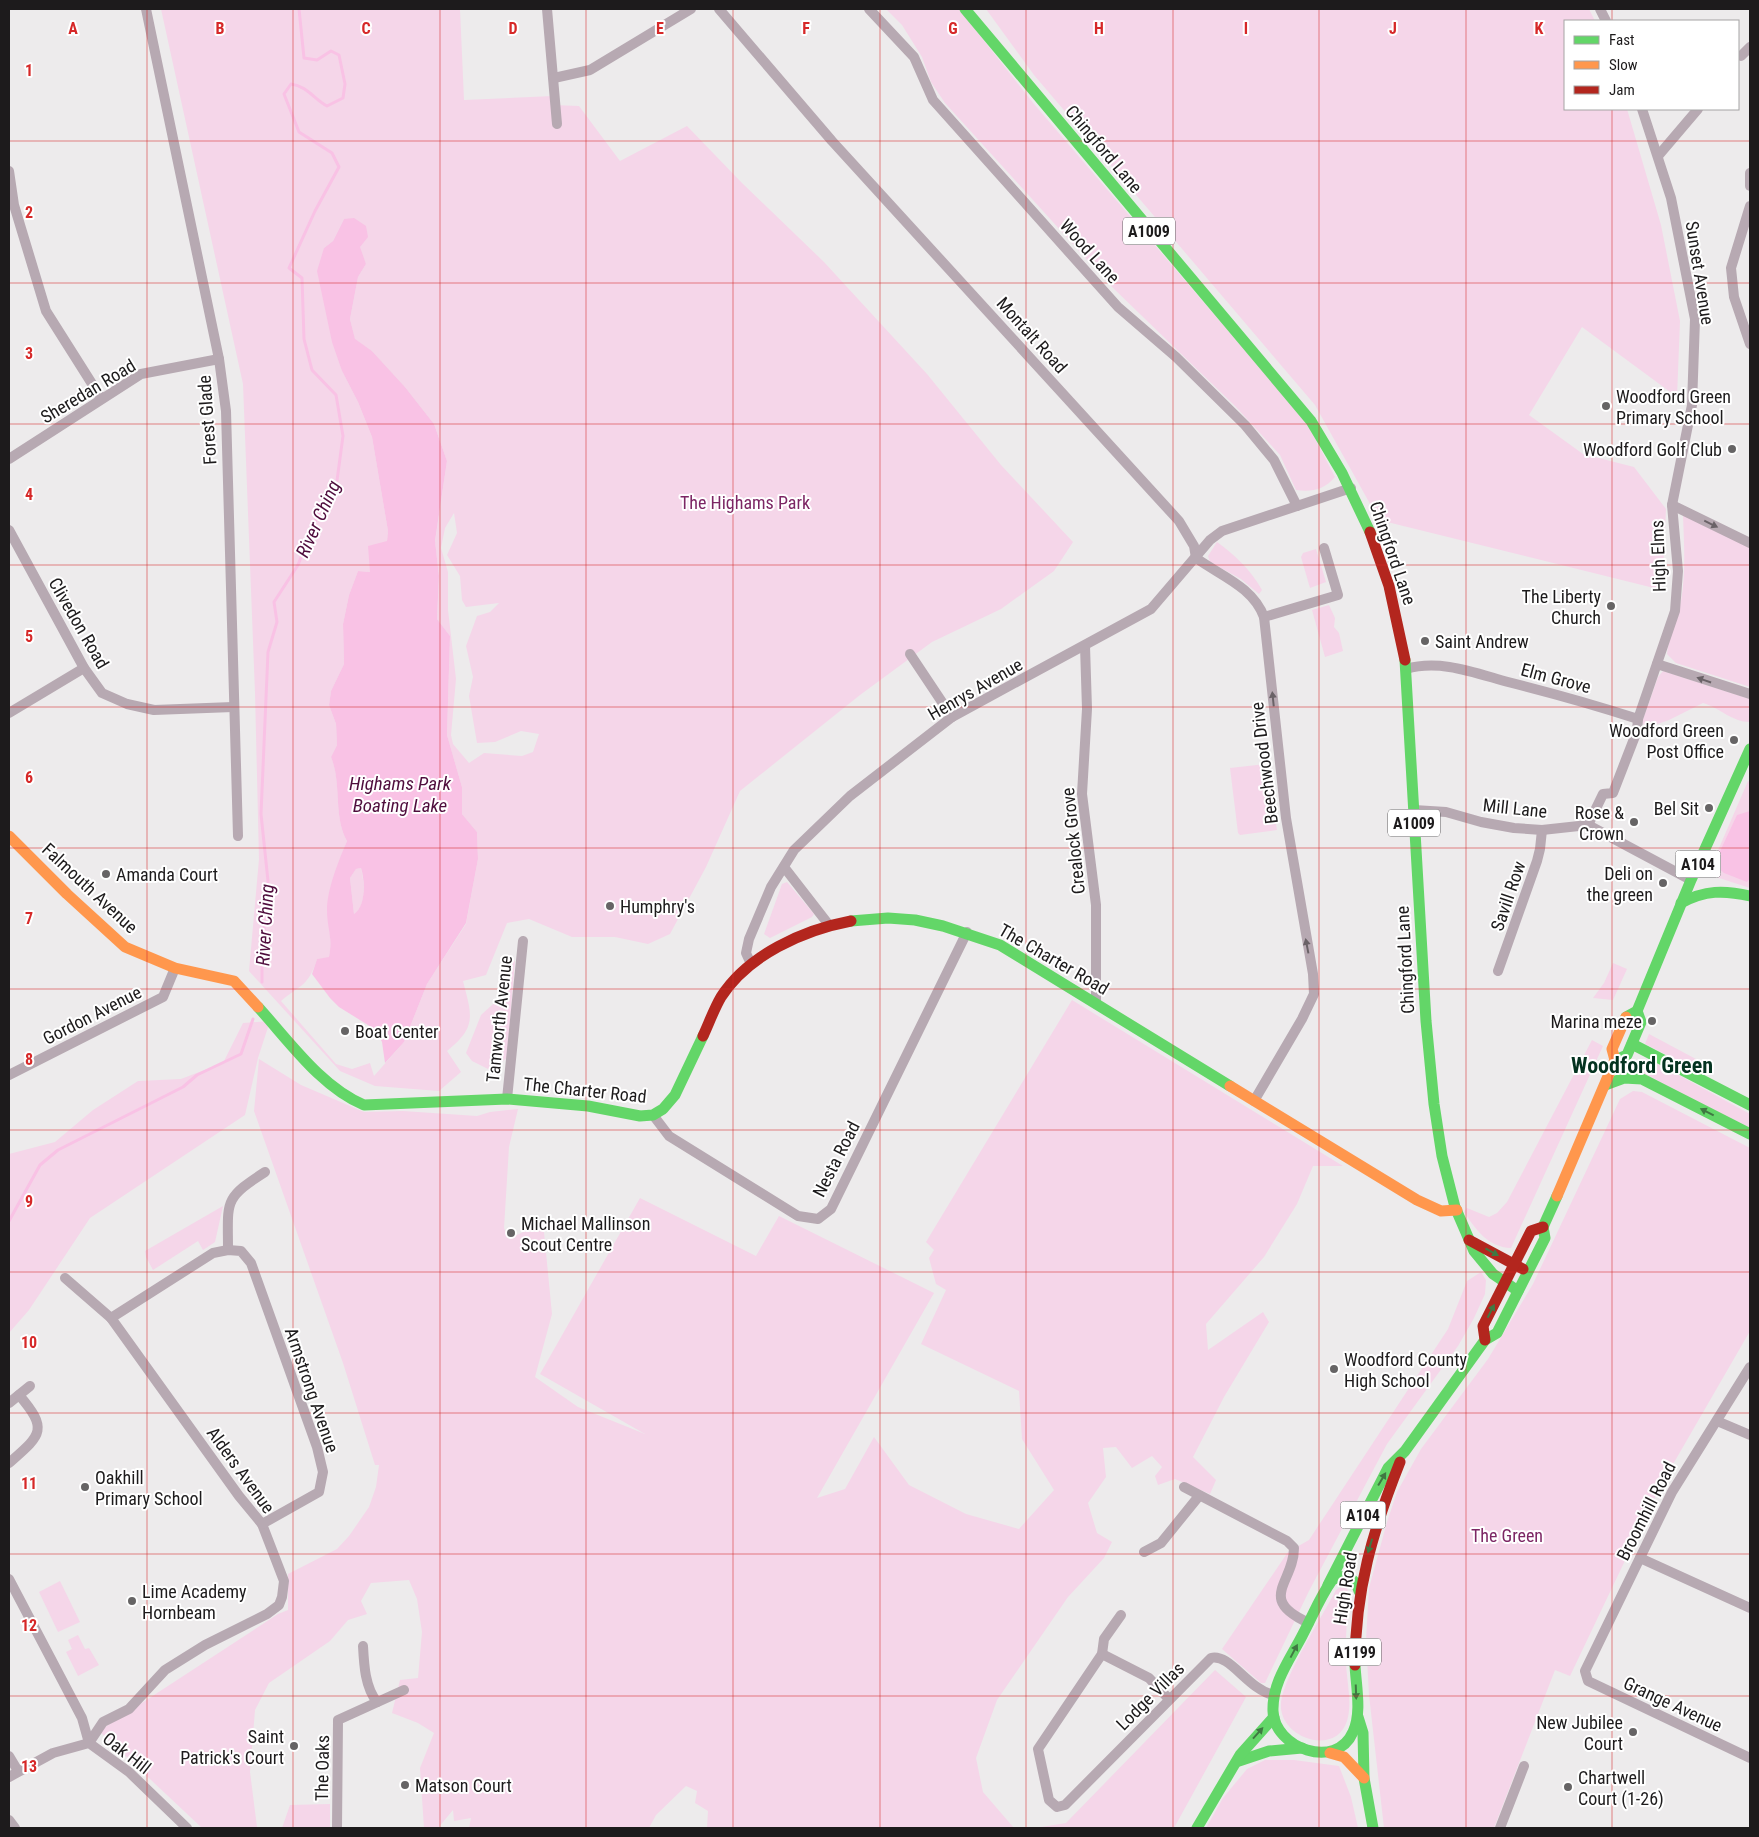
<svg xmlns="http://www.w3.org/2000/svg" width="1759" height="1837" viewBox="0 0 1759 1837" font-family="'Roboto Condensed',sans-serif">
<rect width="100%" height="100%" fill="#edebec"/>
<g fill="#f5d6e9" fill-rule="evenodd">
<path d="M161 9H460L464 100 553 96V105L579 106 620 161 687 126 742 183 824 262 927 374 1001 465 1073 542 1054 571 1001 609 932 642 860 695 740 791 706 867 670 934 648 944 615 937H572L529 919 507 923 486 975 463 981C472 1016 477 1027 447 1051L461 1072 439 1091 375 1086 340 1071 249 971 259 859 255 693 243 384ZM344 219 366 264 358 277 350 319 355 340 372 351 405 387 434 424 447 461 435 542 439 576 437 619 450 636 447 735 462 787V814L477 832 478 859 466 924 427 984 404 1042 374 1076 370 1063 352 1069 336 1064 281 1001C301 984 308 987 317 959L329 958C332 942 329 936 330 922 331 894 336 867 347 841 333 816 342 783 331 757L337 745 336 724 329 705 331 691 344 664 343 624 349 595 358 571 370 572 387 541 388 531 372 437 358 402 342 371 324 248 333 241ZM454 513 457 533 447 555 460 576 462 600 466 607 499 603 490 612 477 616 466 646 473 677 469 696 477 743 495 742 521 731 539 734 533 752 522 756 484 753 469 763 453 744 451 735 456 679 448 610V572L441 548 445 528Z"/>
<path d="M886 9H959L1034 104 1307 423 1335 477C1324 490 1312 492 1296 490L1280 455 1235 406 1110 285 945 103 931 82 922 57 902 25Z"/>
<path d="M986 9H1589L1595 21H1565V109H1627L1661 225 1680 321 1677 397 1582 327 1529 415 1583 454 1634 467 1666 509 1662 590 1379 520 1315 405 1034 75Z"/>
<path d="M1683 515 1750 548V687L1676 663 1667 654C1669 635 1677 620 1681 601 1686 573 1684 544 1683 515Z"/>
<path d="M1217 542C1235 555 1251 570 1262 590L1259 594 1241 579 1210 562 1208 556Z"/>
<path d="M1316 549 1326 582 1310 588 1301 557 1303 553Z"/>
<path d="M1329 605 1335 618 1334 627 1339 633 1343 651 1325 657 1312 610Z"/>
<path d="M1663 671 1750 699V722C1732 722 1720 708 1703 703L1669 720 1646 728 1642 722 1658 677Z"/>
<path d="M1266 764 1277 830 1240 835 1238 833 1230 768Z"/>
<path d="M1748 781 1750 782V888L1716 877 1713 862Z"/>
<path d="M361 868C364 881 367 907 354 914L350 878 356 869Z"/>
<path d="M787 882 814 914 812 917 770 938 764 934 782 884Z"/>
<path d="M506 955 515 961 507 1058 490 1070 472 1061 466 1053 481 1015 502 996 500 966Z"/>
<path d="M1613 963 1627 969 1613 1000 1593 998 1604 983Z"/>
<path d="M1072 1000 1343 1166H1313L1297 1204 1264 1257 1206 1324 1208 1350 1263 1312 1269 1322 1224 1397 1193 1457 1216 1480 1210 1494 1175 1479 1158 1485 1155 1476 1162 1467 1152 1456 1132 1468 1116 1447 1103 1448 1106 1477 1088 1503 1097 1533 1112 1542 1104 1558 1068 1597 997 1700 976 1758 983 1792 1014 1828H707L708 1811 695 1803 697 1791 686 1786 656 1815 649 1828H469L471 1818 454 1821 453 1810 438 1828H424L420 1768 434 1733 418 1723 392 1713 400 1680 418 1678 422 1632 417 1599 409 1580 371 1583 361 1601 367 1614 348 1620 330 1641 269 1683 255 1710 250 1772 257 1827 259 1828H202L99 1731 278 1614 288 1610V1574L337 1549 349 1536 369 1507 376 1487 379 1465H375L343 1363 254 1111 259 1059 301 1085 364 1112 403 1111 477 1116 490 1112 518 1109 509 1147 504 1228 509 1239 543 1222 552 1314 535 1377 578 1407 645 1434 540 1374 640 1198 756 1256 779 1216 934 1293 817 1498 845 1489 874 1437 909 1485 966 1514 1019 1529 1054 1490 1022 1439 1019 1391 921 1344 946 1290 936 1284 929 1258 934 1250 926 1242Z"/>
<path d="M270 1021 258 1058 245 1115 90 1218 29 1310 9 1333V1154L55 1142 93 1110 138 1081 181 1079 223 1063 243 1023Z"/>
<path d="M1649 1034 1709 1066 1708 1073 1705 1074 1645 1044Z"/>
<path d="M1592 1040 1603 1046 1511 1248C1488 1247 1476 1230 1464 1212L1467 1208 1489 1217 1497 1213 1507 1202Z"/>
<path d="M1649 1059 1750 1114V1128L1642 1074Z"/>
<path d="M1633 1091 1642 1092 1750 1148V1331L1661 1485 1570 1676 1555 1670 1494 1828H1384L1369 1695 1366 1640 1369 1588 1387 1522 1397 1492 1421 1449 1488 1359 1533 1284 1620 1099Z"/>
<path d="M223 1206 215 1242 203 1250 198 1241 153 1270 146 1257 145 1251Z"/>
<path d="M1481 1272 1486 1280 1485 1294 1474 1318 1458 1346 1387 1444 1309 1591 1265 1683H1261L1222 1649 1288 1552 1309 1540 1448 1329 1467 1281Z"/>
<path d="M60 1581 80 1622 58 1632 39 1592Z"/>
<path d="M1342 1586 1347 1588 1348 1592C1348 1615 1345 1637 1346 1660 1346 1679 1353 1703 1347 1721 1335 1758 1277 1737 1281 1702 1285 1674 1322 1617 1336 1590Z"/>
<path d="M78 1635 85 1649 89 1648 99 1665 78 1676 66 1652 72 1649 68 1640Z"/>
<path d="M1215 1670 1246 1697 1174 1828H1035L1066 1823Z"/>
<path d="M1265 1760H1294L1339 1766 1351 1797 1358 1828H1206L1223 1798 1247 1769Z"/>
<path d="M330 1804V1828H282L290 1805Z"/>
</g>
<g fill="#f9c2e5" fill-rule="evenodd">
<path d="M354 218 366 226 368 237 360 247 366 264 358 277 350 319 355 339 372 351 405 387 434 424 447 461 435 541 439 576 437 619 450 636 447 735 462 787V814L477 832 478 859 466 923 427 984 404 1042 385 1063 382 1042 376 1030 339 1007 330 998 312 974 317 959 329 957C333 936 327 929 327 910 327 889 339 860 347 841 333 816 342 784 331 757L337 745 336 724 329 705 331 691 344 664 343 624 349 595 358 571 370 572 368 546 387 541 388 531 372 437 358 402 342 371 332 342 317 271 324 248 333 241 344 219ZM361 868C365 880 366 907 354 914L350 878 356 869Z"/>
<path d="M1750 811V878L1747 882 1724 873 1714 864 1737 815Z"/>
</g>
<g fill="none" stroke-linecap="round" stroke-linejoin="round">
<g stroke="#f9c2e5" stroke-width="3">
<path d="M262 982V954L268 881 261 814 268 652 277 622 274 602 298 565 324 499 336 488 343 436 336 395 312 370 304 339 302 278 289 268 315 211 339 167 332 153 299 132 284 94 291 84C307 86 314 99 327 106L343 98 345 84 339 55 331 51 317 60 304 58 299 9"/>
<path d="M9 1221 40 1165 58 1150 183 1087 197 1075 241 1054 253 1019"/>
</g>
<g stroke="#b7a9b2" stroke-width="10">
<path d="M146 9 219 359 226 411 238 836"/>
<path d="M547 9 557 124"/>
<path d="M719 9 832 141 1179 521 1194 546 1196 558"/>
<path d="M869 9 914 57 933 100 1118 307 1176 357 1245 425 1274 460 1297 506"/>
<path d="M1600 9 1606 21"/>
<path d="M1741 56 1750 47"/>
<path d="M554 78 590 70 691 9"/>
<path d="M1658 156 1698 109"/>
<path d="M9 171 14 205 46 311 101 398"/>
<path d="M1750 173V186"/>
<path d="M1750 206 1731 268 1734 297 1750 344"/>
<path d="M9 459 141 374 219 359"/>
<path d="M1672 505 1750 543"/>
<path d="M9 530 84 668 102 693 127 704 154 710 233 707"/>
<path d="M1196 558C1221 576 1253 587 1264 617L1286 818 1313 974 1314 994 1302 1019 1254 1101"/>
<path d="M1264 617 1338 595 1324 548"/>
<path d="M1085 646 1087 709 1082 794 1096 905V1004"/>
<path d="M910 654 952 717"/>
<path d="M1657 664 1750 694"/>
<path d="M1406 669C1440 659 1475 673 1508 682 1552 693 1595 705 1638 719"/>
<path d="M9 713 84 668"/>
<path d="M1414 810 1446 812 1481 822 1514 828 1542 830 1588 825 1691 880"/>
<path d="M1588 825 1603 794 1613 793 1637 731 1638 719 1675 611 1678 571 1672 505 1692 405 1695 319 1671 198 1642 109"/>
<path d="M784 867 829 925"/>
<path d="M751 964 746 953 749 939 771 887 794 850 850 796 952 717 1151 609 1210 540 1222 531 1351 488"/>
<path d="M1498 971 1537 861 1540 849 1542 830"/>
<path d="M9 1075 163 997 175 968"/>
<path d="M507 1099 523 941"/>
<path d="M653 1115 669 1136 798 1216 818 1219 831 1209 967 932"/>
<path d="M228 1250C228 1201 223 1199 265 1172"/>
<path d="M65 1278 111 1318 239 1496 262 1524 284 1581 282 1597 279 1605 267 1614 205 1645 165 1670 129 1709 103 1722 89 1743"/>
<path d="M111 1318 213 1253 228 1250 241 1251 251 1263 317 1447 323 1472 319 1492 262 1524"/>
<path d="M1750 1367 1672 1492 1585 1671 1588 1681 1750 1758"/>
<path d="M9 1403 30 1386"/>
<path d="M1717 1421 1750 1435"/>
<path d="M9 1463C41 1435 49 1430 19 1395"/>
<path d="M1184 1487 1287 1541 1294 1548C1294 1583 1256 1599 1309 1623"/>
<path d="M1144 1552 1161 1543 1199 1496"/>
<path d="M1640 1558 1750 1608"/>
<path d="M9 1579 82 1718 89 1743"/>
<path d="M1121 1615 1104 1639 1102 1654 1038 1749 1049 1800 1057 1807 1065 1805 1211 1658C1230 1653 1248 1690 1274 1695"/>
<path d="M363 1646C364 1665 365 1687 377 1702"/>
<path d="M1102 1654 1149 1678 1169 1699"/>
<path d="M9 1756 18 1771"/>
<path d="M9 1777 53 1753 89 1743 129 1772 187 1828"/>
<path d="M9 1820 15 1828"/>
<path d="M337 1828 338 1720 404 1690"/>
<path d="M1500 1828 1524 1766"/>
</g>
<g stroke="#63d668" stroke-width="11">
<path d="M965 9 1311 421 1342 473 1370 532"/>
<path d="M1405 660 1426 1021 1434 1104 1442 1156 1455 1207 1474 1251 1493 1274 1518 1291"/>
<path d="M1681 903C1705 890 1724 890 1750 896"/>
<path d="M851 921 888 918 915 920 943 926 1000 945 1230 1086"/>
<path d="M258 1007C289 1041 321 1087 364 1105L507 1099 588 1106 640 1116 653 1115 663 1109 675 1095 703 1036"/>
<path d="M1626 1017 1637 1011 1691 880 1750 749"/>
<path d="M1632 1044 1750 1105"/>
<path d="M1615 1060 1627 1055 1641 1022 1637 1011"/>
<path d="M1605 1085 1624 1078 1642 1079 1750 1134"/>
<path d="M1328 1585 1388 1468 1405 1451 1485 1340 1497 1333 1545 1238 1543 1227 1557 1196"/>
<path d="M1355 1665C1356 1686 1362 1713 1353 1732 1336 1771 1274 1748 1273 1711 1272 1682 1291 1658 1303 1634 1313 1615 1320 1597 1332 1580 1345 1573 1355 1577 1359 1591"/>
<path d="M1358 1717 1363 1733 1364 1778 1373 1828"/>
<path d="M1239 1761 1269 1751 1302 1748"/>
<path d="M1197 1828 1240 1755 1274 1717"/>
</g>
<g stroke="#ff974d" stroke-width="11">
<path d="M9 836 67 894 125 947 175 968 234 981 258 1007"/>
<path d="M1230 1086 1417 1200 1441 1211 1457 1210"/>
<path d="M1557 1196 1615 1060 1612 1049 1626 1017"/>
<path d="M1330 1753 1344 1757 1364 1778"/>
</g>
<g stroke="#b3261e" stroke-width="11">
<path d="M1370 532 1389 586 1405 660"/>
<path d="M703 1036C709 1023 714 1009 721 997 748 955 803 930 851 921"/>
<path d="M1469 1240 1523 1269"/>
<path d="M1485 1340 1483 1326 1531 1231 1543 1227"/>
<path d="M1355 1665C1355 1590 1373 1530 1400 1462"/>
</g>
</g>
<defs><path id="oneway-solid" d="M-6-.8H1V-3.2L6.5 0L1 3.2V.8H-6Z" transform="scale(1.25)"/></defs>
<g fill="#6a6267">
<use href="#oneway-solid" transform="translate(1711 524) rotate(26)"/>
<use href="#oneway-solid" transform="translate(1704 680) rotate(-161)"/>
<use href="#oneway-solid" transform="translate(1273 699) rotate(-96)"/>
<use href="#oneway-solid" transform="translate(1307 946) rotate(-101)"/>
</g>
<g fill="#407842">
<use href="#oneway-solid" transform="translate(1707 1112) rotate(-153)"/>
<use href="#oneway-solid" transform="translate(1492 1252) rotate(29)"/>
<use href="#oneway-solid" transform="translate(1491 1311) rotate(-63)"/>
<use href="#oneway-solid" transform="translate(1382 1479) rotate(-59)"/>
<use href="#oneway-solid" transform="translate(1370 1546) rotate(107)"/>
<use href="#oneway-solid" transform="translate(1294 1651) rotate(-62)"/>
<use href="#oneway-solid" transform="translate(1356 1692) rotate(88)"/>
<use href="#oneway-solid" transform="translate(1258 1733) rotate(-48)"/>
</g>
<path fill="none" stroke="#d62828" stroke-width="1" stroke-opacity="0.55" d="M147 9V1828M293 9V1828M440 9V1828M586 9V1828M733 9V1828M880 9V1828M1026 9V1828M1173 9V1828M1319 9V1828M1466 9V1828M1612 9V21M1612 109V1828M9 141H1750M9 283H1750M9 424H1750M9 565H1750M9 707H1750M9 848H1750M9 989H1750M9 1130H1750M9 1272H1750M9 1413H1750M9 1554H1750M9 1696H1750"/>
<g fill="#666465" stroke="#fff" stroke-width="2">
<circle cx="1606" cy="406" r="5"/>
<circle cx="1732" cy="449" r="5"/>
<circle cx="1611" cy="606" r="5"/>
<circle cx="1425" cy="641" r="5"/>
<circle cx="1734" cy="740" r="5"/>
<circle cx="1709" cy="808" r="5"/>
<circle cx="1634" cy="822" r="5"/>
<circle cx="106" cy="874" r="5"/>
<circle cx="1663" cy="883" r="5"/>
<circle cx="610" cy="906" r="5"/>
<circle cx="1652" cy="1021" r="5"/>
<circle cx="345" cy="1031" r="5"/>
<circle cx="511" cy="1233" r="5"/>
<circle cx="1334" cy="1369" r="5"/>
<circle cx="85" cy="1487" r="5"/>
<circle cx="132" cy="1601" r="5"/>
<circle cx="1633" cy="1732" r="5"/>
<circle cx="294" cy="1746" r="5"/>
<circle cx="405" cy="1785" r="5"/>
<circle cx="1568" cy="1787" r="5"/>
</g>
<g text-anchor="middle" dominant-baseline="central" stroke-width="4" stroke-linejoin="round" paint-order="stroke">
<g fill="#fff" stroke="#615f60" stroke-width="1">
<rect x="1123" y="217.5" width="52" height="27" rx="4"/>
<rect x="1388" y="809.5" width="52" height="27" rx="4"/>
<rect x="1675.5" y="850.5" width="45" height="27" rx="4"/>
<rect x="1340.5" y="1501.5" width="45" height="27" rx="4"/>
<rect x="1329" y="1638.5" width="52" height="27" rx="4"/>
</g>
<g font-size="16" font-weight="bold" fill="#1d1b1c">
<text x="1149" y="231">A1009</text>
<text x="1414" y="823">A1009</text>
<text x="1698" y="864">A104</text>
<text x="1363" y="1515">A104</text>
<text x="1355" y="1652">A1199</text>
</g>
<g font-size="18" fill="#1d1b1c" stroke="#fff">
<text transform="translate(1104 149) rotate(50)">Chingford Lane</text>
<text transform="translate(1090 251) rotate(48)">Wood Lane</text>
<text transform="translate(1700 273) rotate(81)">Sunset Avenue</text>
<text transform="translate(1032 335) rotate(48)">Montalt Road</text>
<text transform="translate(88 391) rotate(-31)">Sheredan Road</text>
<text transform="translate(207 420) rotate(-94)">Forest Glade</text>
<text transform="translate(1393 553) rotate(71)">Chingford Lane</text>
<text transform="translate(1658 556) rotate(-92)">High Elms</text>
<text transform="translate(79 623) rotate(60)">Clivedon Road</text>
<text transform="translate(1556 678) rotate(15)">Elm Grove</text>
<text transform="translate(975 689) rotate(-30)">Henrys Avenue</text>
<text transform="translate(1264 763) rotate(-97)">Beechwood Drive</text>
<text transform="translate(1515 808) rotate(6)">Mill Lane</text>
<text transform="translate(1073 841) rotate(-96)">Crealock Grove</text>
<text transform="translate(90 888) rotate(43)">Falmouth Avenue</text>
<text transform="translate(1508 896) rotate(-71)">Savill Row</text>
<text transform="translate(1054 959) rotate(30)">The Charter Road</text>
<text transform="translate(1405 960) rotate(-93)">Chingford Lane</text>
<text transform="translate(92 1015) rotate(-27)">Gordon Avenue</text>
<text transform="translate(499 1019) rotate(-84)">Tamworth Avenue</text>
<text transform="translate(585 1090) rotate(6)">The Charter Road</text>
<text transform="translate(836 1159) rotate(-63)">Nesta Road</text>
<text transform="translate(312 1390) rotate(71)">Armstrong Avenue</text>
<text transform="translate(241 1470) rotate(54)">Alders Avenue</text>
<text transform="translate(1646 1511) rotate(-63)">Broomhill Road</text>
<text transform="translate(1345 1588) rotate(-81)">High Road</text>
<text transform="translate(1150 1696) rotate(-45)">Lodge Villas</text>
<text transform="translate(1673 1704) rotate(25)">Grange Avenue</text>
<text transform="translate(127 1753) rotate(38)">Oak Hill</text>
<text transform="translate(322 1768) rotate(-89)">The Oaks</text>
</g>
<g font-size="18" fill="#1d1b1c" stroke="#fff" text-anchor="start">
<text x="1616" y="396">Woodford Green<tspan x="1616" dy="21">Primary School</tspan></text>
<text x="1722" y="449" text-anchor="end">Woodford Golf Club</text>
<text x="1601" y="596" text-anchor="end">The Liberty<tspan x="1601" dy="21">Church</tspan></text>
<text x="1435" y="641">Saint Andrew</text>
<text x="1724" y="730" text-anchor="end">Woodford Green<tspan x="1724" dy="21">Post Office</tspan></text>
<text x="1699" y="808" text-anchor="end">Bel Sit</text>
<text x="1624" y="812" text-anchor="end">Rose &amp;<tspan x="1624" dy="21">Crown</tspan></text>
<text x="1653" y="873" text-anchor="end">Deli on<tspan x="1653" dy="21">the green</tspan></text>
<text x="116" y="874">Amanda Court</text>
<text x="620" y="906">Humphry's</text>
<text x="1642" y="1021" text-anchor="end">Marina meze</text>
<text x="355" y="1031">Boat Center</text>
<text x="521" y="1223">Michael Mallinson<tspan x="521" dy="21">Scout Centre</tspan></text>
<text x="1344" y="1359">Woodford County<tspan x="1344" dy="21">High School</tspan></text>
<text x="95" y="1477">Oakhill<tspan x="95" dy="21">Primary School</tspan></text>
<text x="142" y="1591">Lime Academy<tspan x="142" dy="21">Hornbeam</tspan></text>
<text x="1623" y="1722" text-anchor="end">New Jubilee<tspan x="1623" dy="21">Court</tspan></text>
<text x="284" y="1736" text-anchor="end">Saint<tspan x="284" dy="21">Patrick's Court</tspan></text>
<text x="1578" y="1777">Chartwell<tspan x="1578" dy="21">Court (1-26)</tspan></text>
<text x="415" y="1785">Matson Court</text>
</g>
<g font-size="18" fill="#7c2664" stroke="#fff">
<text x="745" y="502">The Highams Park</text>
<text x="1507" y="1535">The Green</text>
</g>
<g font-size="19" font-style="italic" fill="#4f0d3d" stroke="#fff">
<text transform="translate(318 519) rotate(-66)">River Ching</text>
<text x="400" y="783">Highams Park<tspan x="400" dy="22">Boating Lake</tspan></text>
<text transform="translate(265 925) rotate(-87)">River Ching</text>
</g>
<g font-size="22" font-weight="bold" fill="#043320" stroke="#fff">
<text x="1642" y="1065">Woodford Green</text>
</g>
</g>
<g font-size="16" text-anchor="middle" font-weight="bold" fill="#d62828" stroke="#fff" stroke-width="4" stroke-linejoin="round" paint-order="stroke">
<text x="73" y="34">A</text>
<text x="220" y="34">B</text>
<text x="366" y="34">C</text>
<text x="513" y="34">D</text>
<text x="660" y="34">E</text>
<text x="806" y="34">F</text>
<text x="953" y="34">G</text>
<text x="1099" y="34">H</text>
<text x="1246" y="34">I</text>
<text x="1393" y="34">J</text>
<text x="1539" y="34">K</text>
<text x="29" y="76">1</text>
<text x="29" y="218">2</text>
<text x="29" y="359">3</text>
<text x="29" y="500">4</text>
<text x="29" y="642">5</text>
<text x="29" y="783">6</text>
<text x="29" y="924">7</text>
<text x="29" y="1065">8</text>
<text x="29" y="1207">9</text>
<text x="29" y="1348">10</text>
<text x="29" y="1489">11</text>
<text x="29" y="1631">12</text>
<text x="29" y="1772">13</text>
</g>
<rect width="1759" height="1837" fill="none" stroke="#1d1b1c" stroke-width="20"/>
<rect x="1564" y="20" width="175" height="90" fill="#ffffff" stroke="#a5a4a4"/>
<rect x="1574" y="36" width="25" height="8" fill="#63d668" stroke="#a5a4a4"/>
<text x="1609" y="45" font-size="15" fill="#1d1b1c">Fast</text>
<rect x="1574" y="61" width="25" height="8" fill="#ff974d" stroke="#a5a4a4"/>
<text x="1609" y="70" font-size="15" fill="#1d1b1c">Slow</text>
<rect x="1574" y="86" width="25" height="8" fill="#b3261e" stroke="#a5a4a4"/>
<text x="1609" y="95" font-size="15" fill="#1d1b1c">Jam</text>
</svg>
